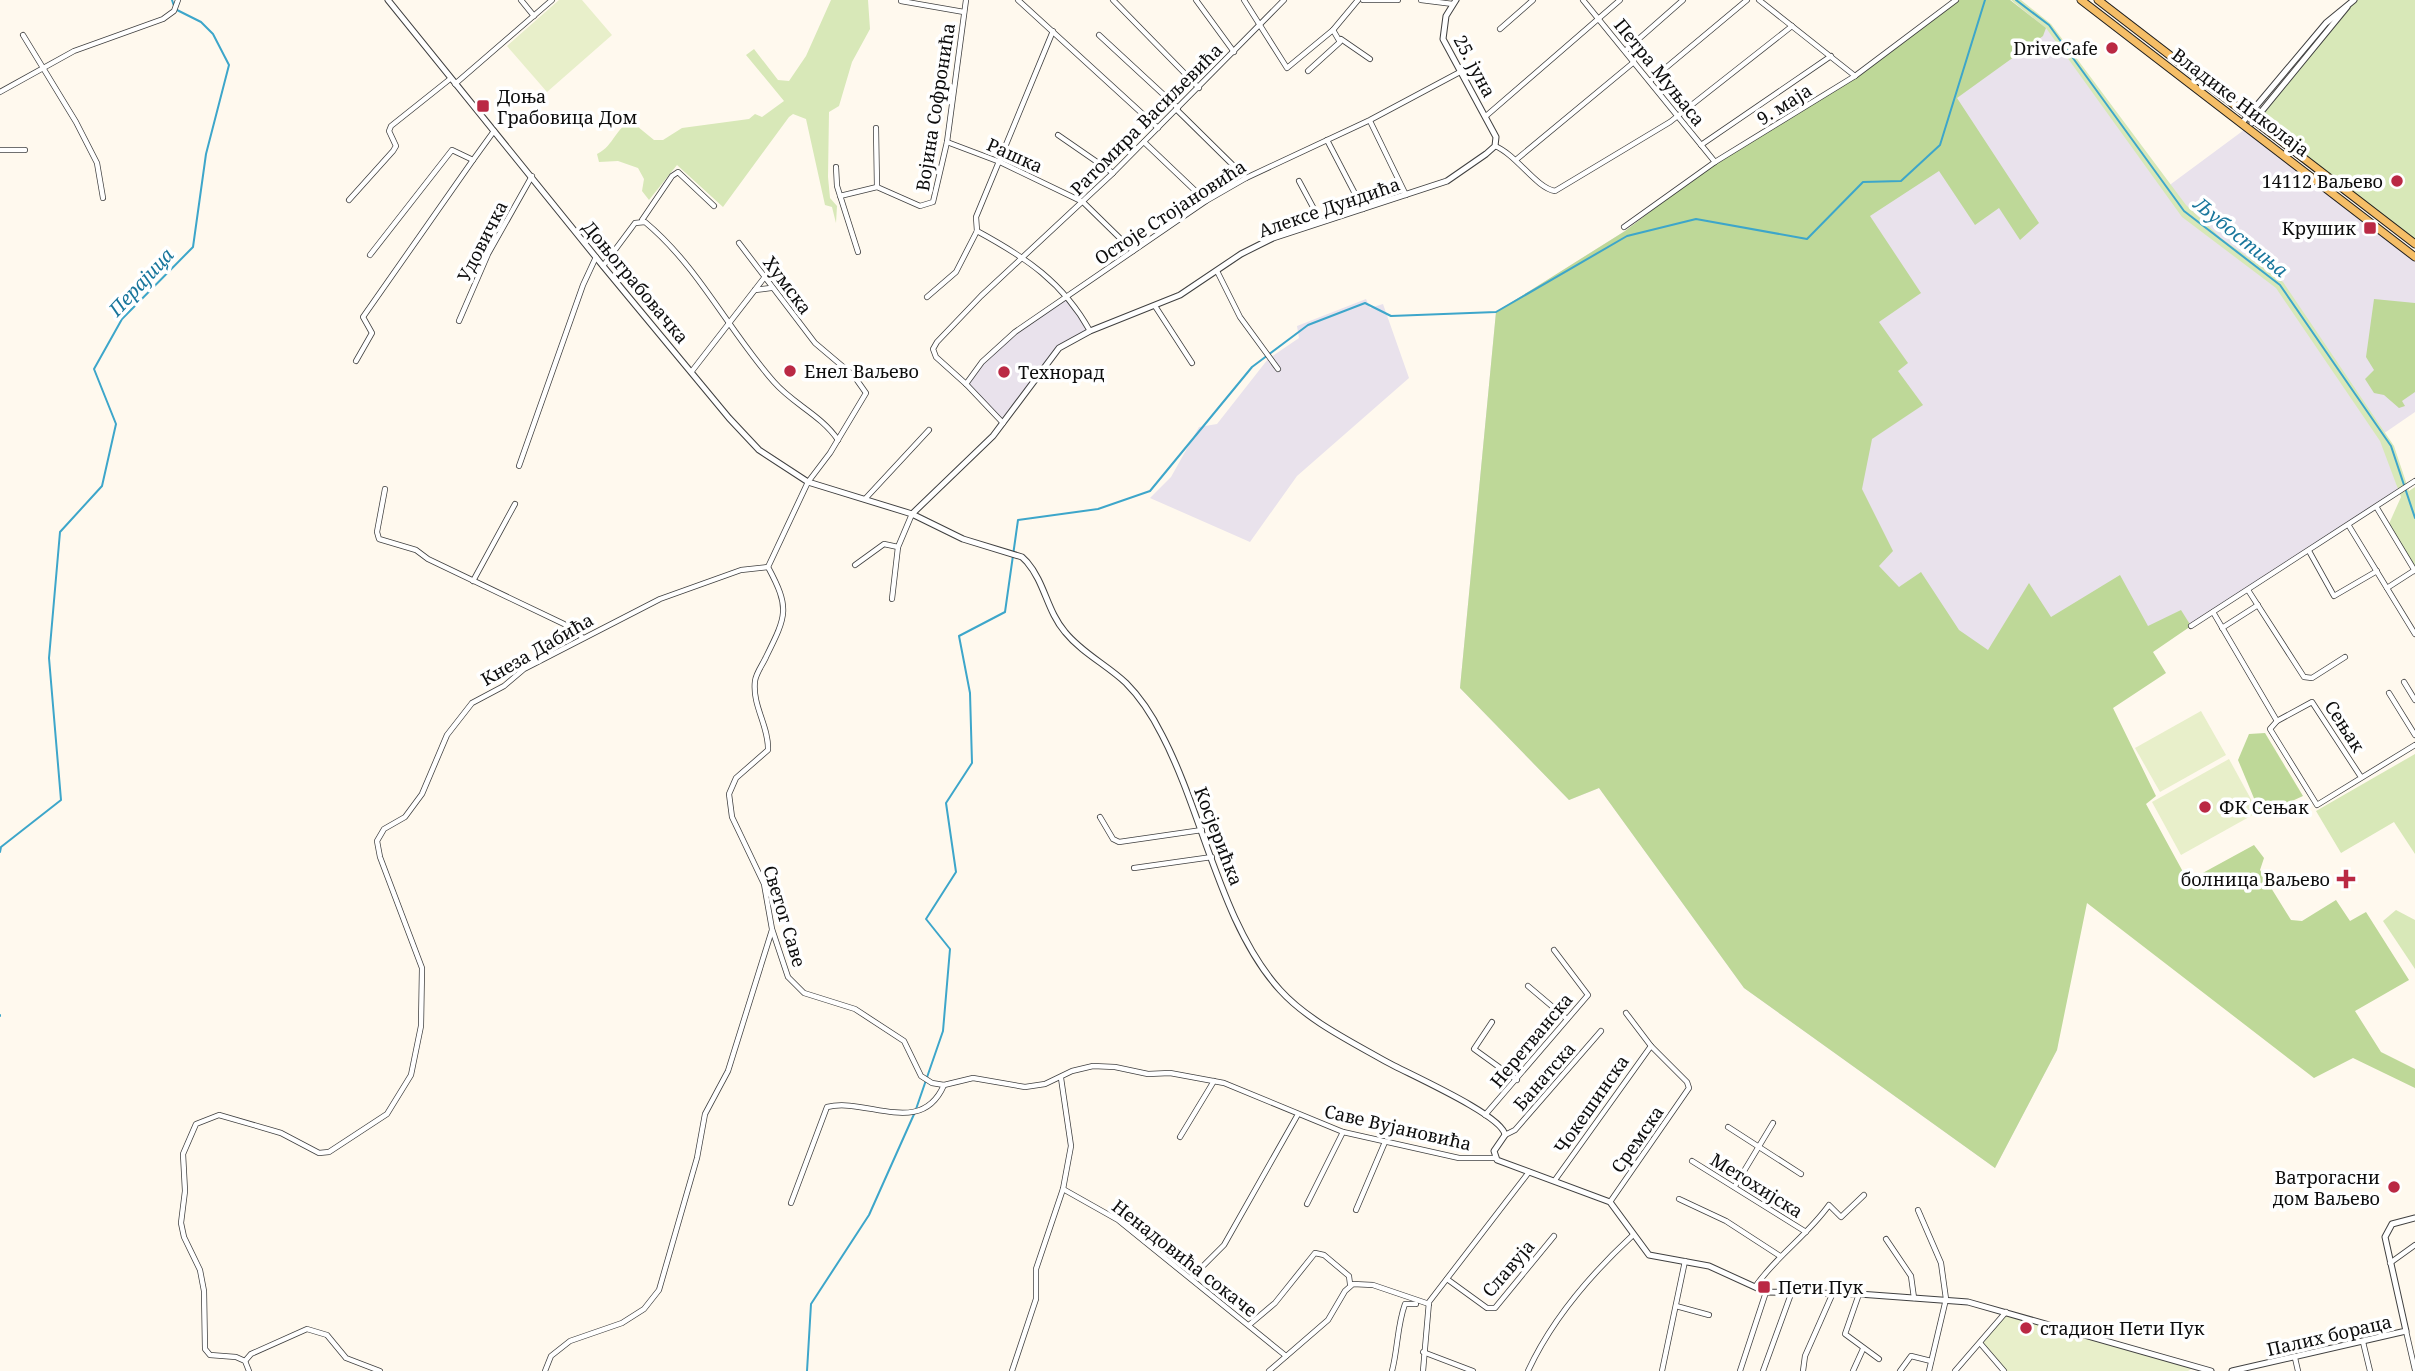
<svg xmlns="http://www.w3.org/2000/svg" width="2415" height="1371" viewBox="0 0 2415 1371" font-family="'Noto Serif',serif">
<rect width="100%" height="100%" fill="#fff9ee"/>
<g fill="#e9e2ec">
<path d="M1956 0H2010L2046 27 2049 25 2168 191 2171 184 2248 127 2415 257V412L2383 434 2405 489 2095 686 2057 1050 1995 1168 1744 988 1599 788 1569 800 1460 688 1496 312 1625 231 1715 162 1855 76Z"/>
<path d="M1067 296 1090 331 1063 346 1004 423 971 393 967 388 968 379 1015 332Z"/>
<path d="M1366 299 1370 308 1383 304 1409 378 1297 476 1250 542 1150 498 1171 477 1199 427 1217 424 1268 359 1299 338 1297 326Z"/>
</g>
<g fill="#d8e8b8">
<path d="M831 0H868L870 29 852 62 839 106 829 112 828 177 830 198 837 206 836 223 832 207 825 205 806 119 793 114 789 117 723 207 677 165 649 200 642 191 644 179 638 168 618 161 599 162 597 154C615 145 615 127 632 122L654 140H663L682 128 749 119 755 114 762 117 784 101 746 55 754 49 778 80 789 81 806 56Z"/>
<path d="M2011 0H2021L2051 24 2186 205 2221 238 2283 282 2394 446 2409 491 2415 487V571L2388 526 2401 497 2380 441 2276 288 2182 217 2046 28Z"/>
<path d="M2354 0H2415V246L2255 121Z"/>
<path d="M2415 754V854L2394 822 2341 853 2316 811Z"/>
<path d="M2396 910 2415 920V969L2383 921Z"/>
</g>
<g fill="#bed898">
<path d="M1956 0H2010L2046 28 2043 36 1957 98 2039 223 2020 240 1999 208 1975 225 1939 171 1870 216 1921 293 1879 322 1908 363 1898 371 1923 405 1872 439 1862 489 1893 551 1879 566 1899 587 1921 572 1959 630 1988 650 2029 583 2051 617 2120 575 2148 626 2181 610 2191 626 2153 652 2166 673 2113 708 2156 796 2146 804 2188 881 2254 845 2264 858 2260 870 2291 920 2302 921 2336 900 2350 921 2366 912 2409 980 2355 1011 2381 1052 2415 1069V1088L2353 1058 2314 1078 2087 903 2057 1050 1995 1168 1744 988 1599 788 1569 800 1460 688 1496 312 1625 231 1715 162 1855 76Z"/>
<path d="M2374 299 2415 303V392L2402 401 2405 406 2399 408 2384 395 2374 393 2365 379 2374 370 2366 357Z"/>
<path d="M2265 733 2303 796 2261 815 2238 760 2249 734Z"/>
</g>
<g fill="#e8efca">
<path d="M559 0H582L612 35 547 92 507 46Z"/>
<path d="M2201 711 2226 755 2160 792 2135 748Z"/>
<path d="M2229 759 2258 812 2181 855 2152 802Z"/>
<path d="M2006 1312 2193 1368 2188 1371H2004L1981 1343Z"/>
</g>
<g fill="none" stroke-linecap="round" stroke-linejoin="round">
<g stroke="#3da6ca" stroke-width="2">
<path d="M172 0 174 6"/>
<path d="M2016 0 2049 25 2184 211 2280 285 2391 446 2415 518"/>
<path d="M0 852 1 847 61 800 49 658 60 532 102 486 116 424 94 369 122 319 193 247 206 154 229 65 213 34 201 22 177 10"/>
<path d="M0 1015V1016"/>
<path d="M807 1371 811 1304 869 1215 915 1112 943 1031 950 949 926 919 956 872 946 803 972 763 970 693 959 636 1005 612 1018 520 1098 509 1150 491 1252 367 1308 325 1365 303 1391 316 1496 312 1627 236 1696 219 1807 239 1863 182 1901 181 1940 145 1985 0"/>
</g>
<defs>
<g id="minor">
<path d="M521 0 534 16"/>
<path d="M1018 0 1158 128"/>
<path d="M1113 0 1199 88"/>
<path d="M1196 0 1234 52"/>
<path d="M1244 0 1287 68 1333 30 1358 0"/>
<path d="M1363 0H1398"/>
<path d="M1421 0 1453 4"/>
<path d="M1583 0 1715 162"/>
<path d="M1759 0 1855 76"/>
<path d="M901 1 964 12"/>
<path d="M1500 29 1533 0"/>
<path d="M23 35 76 122 97 163 103 198"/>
<path d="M1099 35 1178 108"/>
<path d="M1341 39 1370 59"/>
<path d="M1625 51 1683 0"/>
<path d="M1308 71 1340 42 1333 30"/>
<path d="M1650 81 1747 0"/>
<path d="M455 84 552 0"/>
<path d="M0 92 74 51 163 19 174 11 178 0"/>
<path d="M1177 110 1246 178"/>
<path d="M1486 116 1620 0"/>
<path d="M1370 121 1406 195"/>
<path d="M876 128 877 187"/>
<path d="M1058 135 1113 173"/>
<path d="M1327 140 1363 209"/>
<path d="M947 142 1000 162 1083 202 1133 251"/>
<path d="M1144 142 1206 201"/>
<path d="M1701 145 1831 56"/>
<path d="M1495 146C1517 155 1536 188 1555 191L1670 122 1792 26"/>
<path d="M0 150H25"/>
<path d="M1517 159 1634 62"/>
<path d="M836 167 837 186 858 252"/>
<path d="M1299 181 1321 222"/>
<path d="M840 196 877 187 920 206 933 202 947 142 966 0"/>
<path d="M349 200 393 151 396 146 389 131 391 126 450 79"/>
<path d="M642 220 672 176 678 172 714 206"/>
<path d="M1624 227 1715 162 1855 76 1956 0"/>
<path d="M977 231 976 217 1053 31"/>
<path d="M977 231C1025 257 1063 282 1090 331"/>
<path d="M739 243 815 343 854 376 866 393 830 453 808 482 768 567C790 608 787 615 766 657 763 664 756 673 755 681 752 706 769 726 768 750L736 778 729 794 732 817 764 884 772 929 788 977 804 993 855 1009 904 1041 921 1076 932 1083 944 1085 973 1078 1025 1087 1045 1084 1072 1071 1093 1066 1115 1067 1148 1074 1170 1073 1224 1083 1343 1132 1459 1158H1495"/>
<path d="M370 255 452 150 473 160 494 131"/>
<path d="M603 266 635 223 645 222C699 267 728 330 774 382 793 404 821 415 838 440"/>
<path d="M1217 271 1240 317 1278 369"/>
<path d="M755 290 771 288"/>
<path d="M927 297 956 272 977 231"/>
<path d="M1155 306 1192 363"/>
<path d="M459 321 488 254 532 176"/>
<path d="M356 361 372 333 363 317 473 160"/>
<path d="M692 371 764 278"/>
<path d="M966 384 936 357 933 349 937 342 981 296 1113 173 1284 0"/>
<path d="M1003 423 966 384 982 362 1015 332 1206 201 1246 178 1370 120 1460 72"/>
<path d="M519 466 583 285 596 257"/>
<path d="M385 489 377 532 379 539 416 550 428 559 564 624 582 637"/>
<path d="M865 499 929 430"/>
<path d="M2377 508 2415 571"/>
<path d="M2349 526 2415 634"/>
<path d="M2309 551 2334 596 2377 571"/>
<path d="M855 565 884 544 898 547"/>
<path d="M473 581 515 504"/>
<path d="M2387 588 2415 570"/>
<path d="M2248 590 2304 677 2312 678 2345 657"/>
<path d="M892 599 898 547 912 514"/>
<path d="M2213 612 2277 721"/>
<path d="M2191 626 2415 481"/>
<path d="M2222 628 2258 605"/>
<path d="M2404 682 2415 700"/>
<path d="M2389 693 2415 735"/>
<path d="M2361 777 2312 702 2277 721 2270 729 2317 805 2415 745"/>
<path d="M1100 817 1113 839 1119 842 1202 830"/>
<path d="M1134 868 1212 857"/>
<path d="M1528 986 1567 1019"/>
<path d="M1492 1022 1474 1049 1517 1080"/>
<path d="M1485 1115 1588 995 1554 950"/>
<path d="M1728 1127 1801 1174"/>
<path d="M1505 1135 1515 1130 1601 1031"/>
<path d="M1180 1137 1214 1081"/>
<path d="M1692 1161 1806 1232"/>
<path d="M1555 1180 1651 1046"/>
<path d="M1735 1186 1773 1123"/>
<path d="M1063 1189 1118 1220 1286 1356"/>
<path d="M1679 1199 1726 1221 1780 1256"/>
<path d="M1610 1202 1689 1088 1687 1082 1651 1046 1626 1013"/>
<path d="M791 1203 827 1107C867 1097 921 1138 944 1085"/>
<path d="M1307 1204 1343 1132"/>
<path d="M1356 1210 1385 1142"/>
<path d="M1918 1210 1941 1263 1946 1299 1929 1371"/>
<path d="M1886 1239 1911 1276 1914 1298"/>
<path d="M2390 1263 2415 1245"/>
<path d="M1192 1277 1224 1245 1297 1116"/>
<path d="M1447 1279 1487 1308H1495L1554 1236"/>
<path d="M1755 1287C1776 1256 1807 1236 1829 1205L1841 1217 1864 1195"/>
<path d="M1859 1294 1845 1334 1879 1359"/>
<path d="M1676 1306 1709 1315"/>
<path d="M1249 1325 1275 1303 1315 1253 1324 1255 1349 1276 1350 1284"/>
<path d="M2406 1331 2415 1370"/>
<path d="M2363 1342 2370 1371"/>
<path d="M1980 1343 2004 1371"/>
<path d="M1423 1352 1473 1371"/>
<path d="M2295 1358 2298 1371"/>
<path d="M245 1361 251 1354 307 1329 327 1335 346 1358 380 1371"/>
<path d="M249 1371 245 1361 236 1357 210 1355 205 1349 204 1291 200 1270 184 1237 181 1223 185 1191 183 1154 196 1124 219 1115 281 1133 319 1153 329 1152 387 1114 411 1075 421 1026 422 968 380 857 377 841 384 829 405 817 422 794 447 735 472 703 504 686 524 669 660 599 741 570 768 567"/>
<path d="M545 1371 551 1356 570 1341 622 1323 644 1309 659 1290 697 1158 705 1114 728 1071 772 930"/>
<path d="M1012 1371 1036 1299V1269L1063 1189 1071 1146 1061 1078"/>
<path d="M1269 1371 1328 1320 1345 1291 1353 1284 1373 1285 1429 1304"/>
<path d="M1392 1371C1398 1348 1397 1326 1405 1304H1416"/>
<path d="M1423 1371 1429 1302 1529 1172"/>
<path d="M1528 1371C1552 1319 1590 1275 1632 1236"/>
<path d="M1662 1371 1685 1261"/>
<path d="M1740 1371 1766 1292"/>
<path d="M1763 1371 1791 1294"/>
<path d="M1803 1371 1805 1356 1832 1295"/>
<path d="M1853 1371 1863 1349"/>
<path d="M1900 1371 1911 1356 1931 1361"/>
<path d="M1955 1371 2006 1312"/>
</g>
<g id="tertiary">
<path d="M388 0 603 266 729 418 759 450 808 482 912 514 963 539 1022 557 1027 562C1045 583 1047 611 1065 632 1082 653 1107 665 1126 683 1141 698 1153 717 1162 735 1203 813 1221 925 1280 990 1307 1020 1350 1041 1385 1061 1406 1073 1503 1115 1505 1135L1494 1151 1497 1160 1610 1202 1649 1255 1709 1266 1766 1292 1859 1294 1968 1302 2211 1371"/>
<path d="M2242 123 2326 23 2354 0"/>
<path d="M2252 123 2347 7"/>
<path d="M912 514 993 436 1059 348 1090 331 1180 295 1241 254 1273 238 1447 181 1486 154 1495 146 1496 137 1443 39 1446 16 1456 0"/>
<path d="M2232 1371 2406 1331 2385 1237 2392 1224 2415 1218"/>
</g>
<g id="primary">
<path d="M2081 0 2415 257"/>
<path d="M2098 0 2415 244"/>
</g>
</defs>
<use href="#minor" stroke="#404040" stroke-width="6"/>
<use href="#tertiary" stroke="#404040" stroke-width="7"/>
<use href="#primary" stroke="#1e1e1e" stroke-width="9"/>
<use href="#minor" stroke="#fff" stroke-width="4.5"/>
<use href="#tertiary" stroke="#fff" stroke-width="5"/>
<use href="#primary" stroke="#f5be67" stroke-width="7"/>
</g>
<g fill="#ba2944" stroke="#fff" stroke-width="2.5">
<circle cx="2112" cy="48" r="7"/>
<rect x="476" y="99" width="14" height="14" rx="3.5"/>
<circle cx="2397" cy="181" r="7"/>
<rect x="2363" y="221" width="14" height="14" rx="3.5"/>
<circle cx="790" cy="371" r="7"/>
<circle cx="1004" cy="372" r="7"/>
<circle cx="2205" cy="807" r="7"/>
<path d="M2342.5 868.5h7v7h7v7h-7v7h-7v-7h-7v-7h7z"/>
<circle cx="2394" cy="1187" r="7"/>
<rect x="1757" y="1280" width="14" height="14" rx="3.5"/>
<circle cx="2026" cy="1328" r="7"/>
</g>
<g text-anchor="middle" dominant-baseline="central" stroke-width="7" stroke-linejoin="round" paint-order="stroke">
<g font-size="18" fill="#0d0d0d" stroke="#fff" text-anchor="start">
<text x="2098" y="48" text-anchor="end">DriveCafe</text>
<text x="497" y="96">Доња<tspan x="497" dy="21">Грабовица Дом</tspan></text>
<text x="2383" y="181" text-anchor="end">14112 Ваљево</text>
<text x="2356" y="228" text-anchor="end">Крушик</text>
<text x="804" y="371">Енел Ваљево</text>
<text x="1018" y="372">Технорад</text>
<text x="2219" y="807">ФК Сењак</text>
<text x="2330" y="879" text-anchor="end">болница Ваљево</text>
<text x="2380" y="1177" text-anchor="end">Ватрогасни<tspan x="2380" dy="21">дом Ваљево</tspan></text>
<text x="1778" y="1287">Пети Пук</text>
<text x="2040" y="1328">стадион Пети Пук</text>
</g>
<g font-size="18" fill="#0d0d0d" stroke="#fff">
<text transform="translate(1475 66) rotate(62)">25. јуна</text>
<text transform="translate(1660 72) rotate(51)">Петра Муњаса</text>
<text transform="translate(2241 102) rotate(37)">Владике Николаја</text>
<text transform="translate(1784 104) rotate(-32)">9. маја</text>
<text transform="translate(935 107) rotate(-81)">Војина Софронића</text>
<text transform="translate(1146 119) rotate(-45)">Ратомира Васиљевића</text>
<text transform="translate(1015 155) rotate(24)">Рашка</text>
<text transform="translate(1329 207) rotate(-19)">Алексе Дундића</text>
<text transform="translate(1170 212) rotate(-33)">Остоје Стојановића</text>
<text transform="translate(482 241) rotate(-63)">Удовичка</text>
<text transform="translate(636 282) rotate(50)">Доњограбовачка</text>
<text transform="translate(788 285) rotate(53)">Хумска</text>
<text transform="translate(537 649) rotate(-30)">Кнеза Дабића</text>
<text transform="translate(2345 726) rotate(57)">Сењак</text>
<text transform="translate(1219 836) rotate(69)">Косјерићка</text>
<text transform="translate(785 916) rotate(73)">Светог Саве</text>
<text transform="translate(1531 1040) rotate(-50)">Неретванска</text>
<text transform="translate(1544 1076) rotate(-49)">Банатска</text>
<text transform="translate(1591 1104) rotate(-55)">Чокешинска</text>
<text transform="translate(1398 1127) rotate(13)">Саве Вујановића</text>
<text transform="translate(1637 1139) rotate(-55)">Сремска</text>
<text transform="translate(1757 1185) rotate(32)">Метохијска</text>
<text transform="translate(1185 1258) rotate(38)">Ненадовића сокаче</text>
<text transform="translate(1508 1268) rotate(-49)">Славуја</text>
<text transform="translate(2329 1335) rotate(-13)">Палих бораца</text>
</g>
<g font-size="19" font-style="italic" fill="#19769c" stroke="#fff">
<text transform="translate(2241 237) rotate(39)">Љубостиња</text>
<text transform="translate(141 282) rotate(-47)">Перајица</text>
</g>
</g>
</svg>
